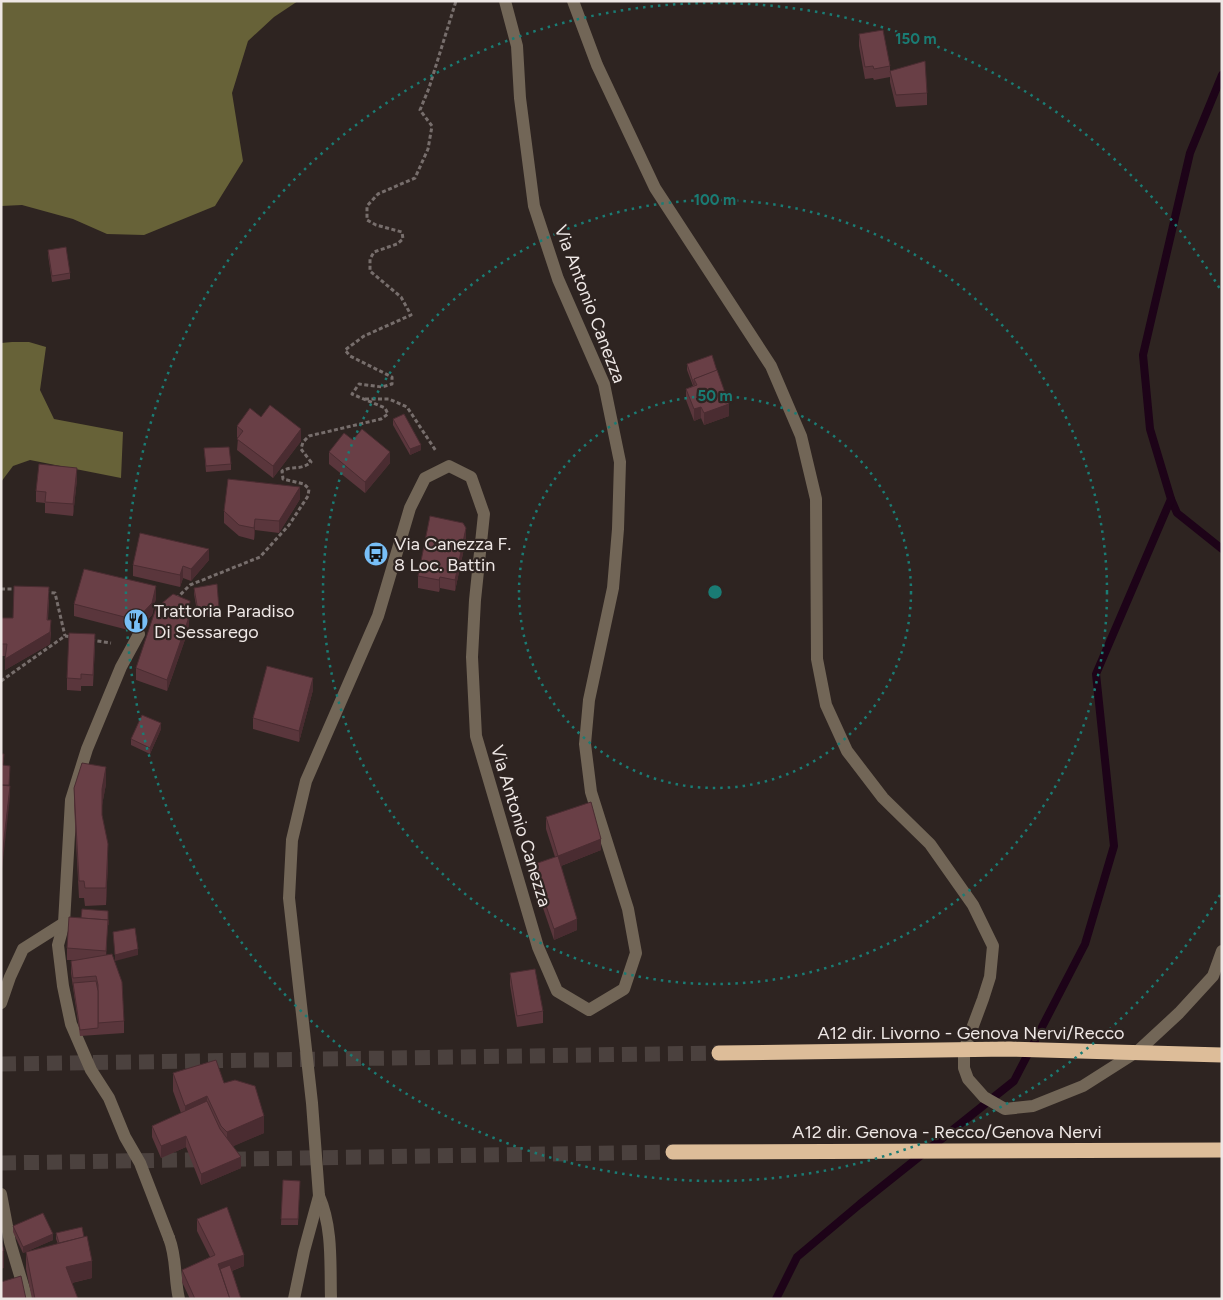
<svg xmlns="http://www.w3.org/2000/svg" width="1223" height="1300" viewBox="0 0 1223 1300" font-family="Figtree,sans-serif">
<rect width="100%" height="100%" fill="#2e2421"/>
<g fill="#676238">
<path d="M1 1H298L274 17 248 41 232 93 243 161 215 206 144 235 107 234 73 219 22 205 1 206Z"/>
<path d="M12 342H29L46 347 40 390 54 419 123 432 121 478 30 460 13 466 1 482V343Z"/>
</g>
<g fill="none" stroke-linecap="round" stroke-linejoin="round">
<g stroke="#1d0318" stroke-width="8">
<path d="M1171 499 1177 513 1222 549"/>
<path d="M776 1299 797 1257 860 1204 1014 1081 1085 944 1114 846 1096 674 1171 499 1150 429 1143 355 1190 153 1222 75"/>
</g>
<g stroke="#4b413e" stroke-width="15" stroke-dasharray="15 8" stroke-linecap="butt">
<path d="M1 1064 719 1053"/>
<path d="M1 1163 673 1152"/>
</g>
<g stroke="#776e6c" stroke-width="3" stroke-dasharray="4 2.5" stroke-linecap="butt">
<path d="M365 399H389L407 407 436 451"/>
<path d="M1 589H17"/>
<path d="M45 592 55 593 65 636"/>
<path d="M176 599 190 585 260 557 289 525 308 496 309 489 304 484 283 479 282 471C293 465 300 471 311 462L301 449 303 442 309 436 381 419 388 414 385 408 352 394 359 384 382 387 392 384V377L350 356 345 350 364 336 411 315 401 297 370 271V259L374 252 397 244 403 239 402 232 376 225 367 220V206L378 194 415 178 428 149 432 126 420 110 429 88 456 1"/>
<path d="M91 640 111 643"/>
<path d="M1 681 65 636 72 637"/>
</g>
<path stroke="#726657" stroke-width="12" d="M319 1196C333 1228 330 1265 331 1299"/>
<g stroke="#726657" stroke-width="12">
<path d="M139 634 121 667 87 749 71 800 64 923 58 945 63 986 71 1024 91 1070 109 1098 125 1137 140 1163 169 1238"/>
<path d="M1 1003 10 977 23 949 64 923"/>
<path d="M1 1194 10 1242 27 1299"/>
</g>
<g stroke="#726657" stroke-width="12">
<path d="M169 1238C177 1258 174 1278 179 1299"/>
<path d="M294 1299 304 1251 319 1196"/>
</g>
<g stroke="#726657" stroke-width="12">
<path d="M573 1 597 65 655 188 771 366 801 436 816 499 817 659 826 705 847 751 883 798 930 844 973 905 993 946 990 977 983 999 964 1050V1068L968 1079 984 1097 1005 1109 1033 1106 1083 1086 1138 1051 1179 1013 1213 976 1222 951"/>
<path d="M319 1196 312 1103 289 898 292 840 306 781 378 616 410 508 425 478 449 466 471 477 484 514 475 600 472 657 476 736 538 947 557 991 589 1010 624 989 636 953 628 909 591 792 585 744 589 700 613 588 618 529 620 462 604 384 558 279 534 206 520 98 517 46 505 1"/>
</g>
<g stroke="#ddbd99" stroke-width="15">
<path d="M719 1053 1009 1049 1222 1055"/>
<path d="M673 1152 1222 1150"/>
</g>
</g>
<g fill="#5a363c">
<path d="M859 34 890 66V71L927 93V105L896 107 890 82V77L874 80 873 78 865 79 859 46Z"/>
<path d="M48 250 70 273V279L52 282 48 255Z"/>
<path d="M687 364 729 416 704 425 701 418 694 421 686 400V389L693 386 687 370Z"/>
<path d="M261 417 301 441 273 478 237 450 238 438 237 437V426Z"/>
<path d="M393 419 421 450 410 455 393 425Z"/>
<path d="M353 440 390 463 365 493 329 464V452Z"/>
<path d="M204 448 231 464V470L206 472Z"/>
<path d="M77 479 73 516 45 513V503L36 502V491Z"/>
<path d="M300 499 279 533 255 530 254 540 239 536 224 523V511Z"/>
<path d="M466 539 455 591 440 588 439 592 418 588V576Z"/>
<path d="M209 560 191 581 183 578 180 587 133 576V565Z"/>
<path d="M194 588 219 609V615L198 617 194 594Z"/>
<path d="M156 598 152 615 136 632 74 616V604Z"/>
<path d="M49 599 48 620 51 632 50 644 5 670V656H1V618H13Z"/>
<path d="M190 612 188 631 167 691 136 680V668Z"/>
<path d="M95 645 93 686H81V691L67 690V678Z"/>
<path d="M313 690 299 742 253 729V718Z"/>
<path d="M161 729 150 754 131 745V739Z"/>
<path d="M106 784 102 805V815L108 861 106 905 85 906 84 898H79L74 805V788Z"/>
<path d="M546 817 601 850 561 866 577 930 554 940 532 876V865L555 857 546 829Z"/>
<path d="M108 911 106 955 124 1021V1033L80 1036 71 973V961L75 960H67V948L81 918Z"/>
<path d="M510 973 543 1011V1023L517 1027 510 985Z"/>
<path d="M173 1073 224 1083 264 1133 233 1146 241 1168 201 1185 186 1147 161 1158 152 1137V1126L181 1113 173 1091Z"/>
<path d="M283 1180 300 1181 298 1225H281Z"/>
<path d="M197 1219 244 1266 232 1271 241 1299H190L182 1282V1270L210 1257 197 1231Z"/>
<path d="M13 1226 53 1240 23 1253 13 1232Z"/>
<path d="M56 1233 92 1278 72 1283 78 1299H32L26 1269V1252L58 1244 56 1239Z"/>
</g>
<g fill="#4a2c31">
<path d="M729 404V416L704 425V413Z"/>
<path d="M701 407V418L694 421V409Z"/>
<path d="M301 429V441L273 478V466Z"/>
<path d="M421 445V450L410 455V449Z"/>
<path d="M390 452V463L365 493V482Z"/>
<path d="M77 468V479L73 516V504Z"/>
<path d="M300 487V499L279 533V521Z"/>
<path d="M255 519V530L254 540V528Z"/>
<path d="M466 528V539L455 591V580Z"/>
<path d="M209 549V560L191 581V569Z"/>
<path d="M183 566V578L180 587V575Z"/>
<path d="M440 577V588L439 592V580Z"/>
<path d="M156 586V598L152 615 136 632V620Z"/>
<path d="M190 601V612L188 631 167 691V680Z"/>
<path d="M51 620 50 644 5 670V659Z"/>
<path d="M313 678V690L299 742V731Z"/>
<path d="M161 723V729L150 754V748Z"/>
<path d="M106 767V784L102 806V789Z"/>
<path d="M10 786V797L1 878V866Z"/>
<path d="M601 839V850L558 867V856Z"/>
<path d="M108 844V861L106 905V888Z"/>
<path d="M108 911V916L106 962V951Z"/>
<path d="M577 919V930L554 940V929Z"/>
<path d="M138 949V955L115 961V955Z"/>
<path d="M207 1096V1113L185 1123V1106Z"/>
<path d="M264 1116V1133L227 1149V1132Z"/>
<path d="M186 1136V1147L161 1158V1146Z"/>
<path d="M241 1157V1168L201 1185V1174Z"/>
<path d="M53 1234V1240L23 1253V1247Z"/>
<path d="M4 1251V1268L1 1269V1252Z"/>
<path d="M244 1255V1266L220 1275 218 1264Z"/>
<path d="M92 1261V1278L66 1284V1267Z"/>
</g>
<g fill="#693f46" stroke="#4a2c31">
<path d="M883 30 890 66 874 69 873 66 865 67 859 34Z"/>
<path d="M925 61 927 93 896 95 890 71Z"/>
<path d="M66 247 70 273 52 276 48 250Z"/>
<path d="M712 355 717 371 694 379V385L687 364Z"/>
<path d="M717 370 729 404 704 413 701 407 694 409 686 389 697 385 694 379Z"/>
<path d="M270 405 301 429 273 466 237 439 243 431 237 426 250 408 261 417Z"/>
<path d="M404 414 421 445 410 449 393 419Z"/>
<path d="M362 429 390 452 365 482 329 452 344 433 353 440Z"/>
<path d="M229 447 231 464 206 466 204 448Z"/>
<path d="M39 464 77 468 73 504 45 502 46 492 36 491Z"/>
<path d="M228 479 300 487 279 521 255 519 254 528 239 525 224 511Z"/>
<path d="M430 516 463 523 466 528 455 580 440 577 439 580 418 576Z"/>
<path d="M140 533 209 549 191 569 183 566 180 575 133 565Z"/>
<path d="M84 569 156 586 152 603 136 620 74 604Z"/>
<path d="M217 584 219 609 198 611 194 588Z"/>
<path d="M14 586 49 587 47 620H51L50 632 5 659 7 644H1V618H13Z"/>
<path d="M173 594 190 601 188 620 167 680 136 668 156 608Z"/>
<path d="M69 633 95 634 93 675 81 674V679L67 678Z"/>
<path d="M267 666 313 678 299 731 253 718Z"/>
<path d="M142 715 161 723 150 748 131 739Z"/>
<path d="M1 754H4L3 765 10 766 9 785H1Z"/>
<path d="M82 763 106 767 102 789V815L108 844 106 888H85L84 881H79L74 788Z"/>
<path d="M1 785 10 786 1 866Z"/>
<path d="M591 802 601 839 558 856 546 817Z"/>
<path d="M558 856 577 919 554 929 532 865Z"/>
<path d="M82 909 108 911V925V920L81 918Z"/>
<path d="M69 917 108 920 106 951 67 948Z"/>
<path d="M135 928 138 949 115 955 113 932Z"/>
<path d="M112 954 122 982 124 1021 98 1023V985L96 976 73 978 71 961Z"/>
<path d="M535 969 543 1011 517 1016 510 973Z"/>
<path d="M96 981 98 991V1028L80 1030 73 983Z"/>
<path d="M216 1060 224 1083 235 1080 255 1086 264 1116 227 1132 221 1126 207 1096 185 1106 173 1073Z"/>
<path d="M207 1101 220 1129 241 1157 201 1174 186 1136 161 1146 152 1126Z"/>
<path d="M283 1180 300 1181 298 1219H281Z"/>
<path d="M227 1207 244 1255 218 1264 230 1299H195L182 1270 215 1255 197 1219Z"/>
<path d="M43 1213 53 1234 23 1247 13 1226Z"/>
<path d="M82 1227 84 1237 59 1243 56 1233Z"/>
<path d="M87 1236 92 1261 66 1267 78 1299H35L26 1252Z"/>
<path d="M1 1240 4 1251 1 1252Z"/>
<path d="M230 1265 241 1299H230L220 1269Z"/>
<path d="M21 1276 26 1299H1V1282Z"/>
</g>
<g fill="none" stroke="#1a7c74" stroke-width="2.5" stroke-dasharray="2.5 5">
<circle cx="715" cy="592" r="196"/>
<circle cx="715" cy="592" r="392"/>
<path d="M1220 895A589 589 0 1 1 1220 289"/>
</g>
<defs>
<symbol id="bus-disc" viewBox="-11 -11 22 22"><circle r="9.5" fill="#78bff7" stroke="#2e2421"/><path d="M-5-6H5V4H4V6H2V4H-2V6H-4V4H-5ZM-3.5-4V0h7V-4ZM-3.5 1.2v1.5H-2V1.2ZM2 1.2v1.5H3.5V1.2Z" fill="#111"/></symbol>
<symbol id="restaurant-disc" viewBox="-11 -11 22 22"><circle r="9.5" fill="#78bff7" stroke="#2e2421"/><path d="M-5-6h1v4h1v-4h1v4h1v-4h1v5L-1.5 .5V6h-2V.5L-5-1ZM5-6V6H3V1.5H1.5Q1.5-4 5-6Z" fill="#111"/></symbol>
</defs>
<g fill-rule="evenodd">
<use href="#bus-disc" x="362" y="540" width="28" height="28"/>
<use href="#restaurant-disc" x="122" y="607" width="28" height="28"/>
</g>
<g text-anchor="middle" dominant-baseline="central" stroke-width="4.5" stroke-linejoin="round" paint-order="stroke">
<g font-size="18" fill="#eee7e5" stroke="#2e2421">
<text transform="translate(590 304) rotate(69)">Via Antonio Canezza</text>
<text transform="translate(521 826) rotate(73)">Via Antonio Canezza</text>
<text x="971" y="1033">A12 dir. Livorno - Genova Nervi/Recco</text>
<text x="947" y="1132">A12 dir. Genova - Recco/Genova Nervi</text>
</g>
<g font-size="18" fill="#eee7e5" stroke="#2e2421" text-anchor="start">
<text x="394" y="544">Via Canezza F.<tspan x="394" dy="21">8 Loc. Battin</tspan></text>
<text x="154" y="611">Trattoria Paradiso<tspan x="154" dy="21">Di Sessarego</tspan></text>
</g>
</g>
<circle cx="715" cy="592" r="8" fill="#1a7c74" stroke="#2e2421" stroke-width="2.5"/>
<g font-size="15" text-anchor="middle" font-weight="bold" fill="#1a7c74" stroke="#2e2421" stroke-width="4.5" stroke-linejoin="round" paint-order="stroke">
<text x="916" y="44">150 m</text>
<text x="715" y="205">100 m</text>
<text x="715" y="401">50 m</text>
</g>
<rect width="1223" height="1300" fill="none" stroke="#eee7e5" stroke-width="5"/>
</svg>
